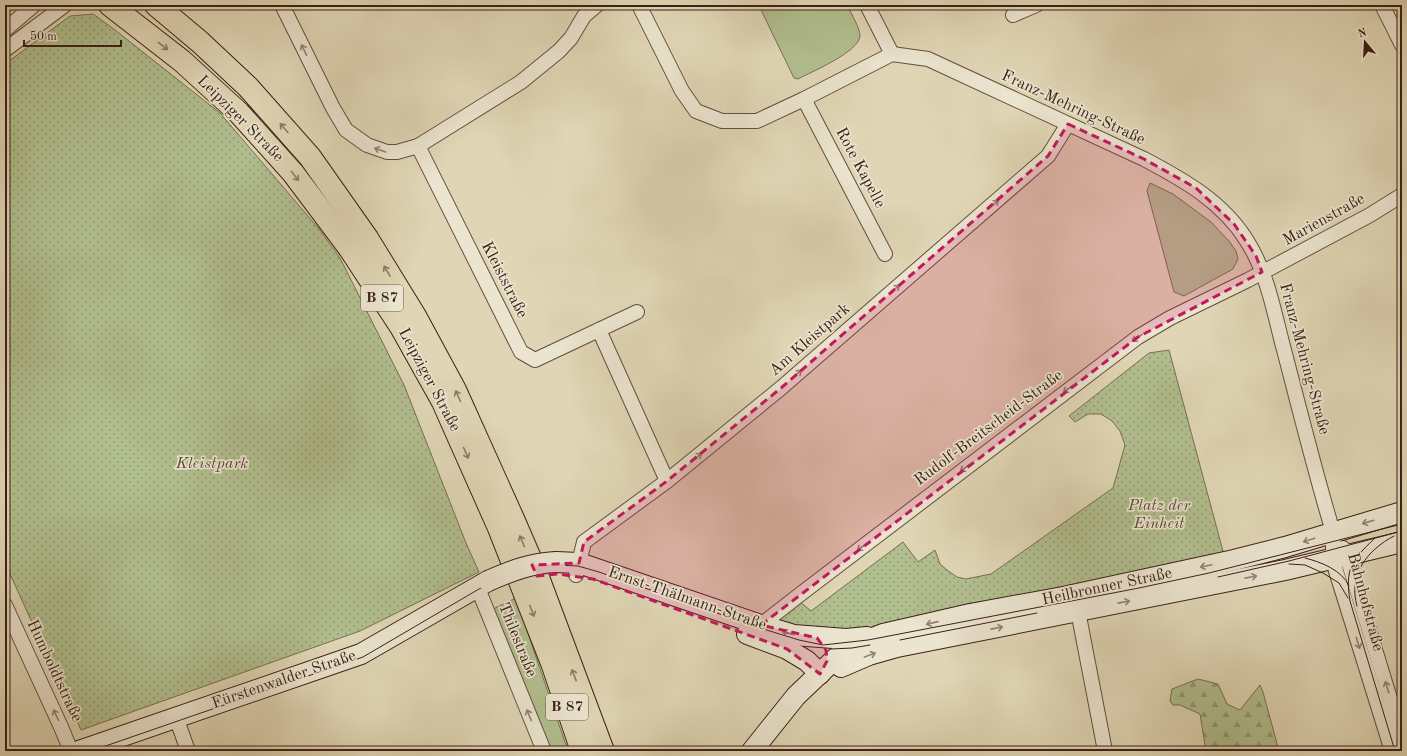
<svg xmlns="http://www.w3.org/2000/svg" width="1407" height="756" viewBox="0 0 1407 756" font-family="'Old Standard TT',serif">
<defs>
<pattern id="forest-firs" width="22" height="20" patternUnits="userSpaceOnUse"><rect width="22" height="20" fill="#b1be8e"/><path d="M5 1l3.5 6h-7zM16 11l3.5 6h-7z" fill="#919a73"/></pattern>
<pattern id="park-dots" width="8" height="8" patternUnits="userSpaceOnUse"><rect width="8" height="8" fill="#b1be8e"/><path d="M2 2h.1M6 6h.1" fill="none" stroke="#919a73" stroke-width="1.8" stroke-linecap="round"/></pattern>
</defs>
<rect width="100%" height="100%" fill="#e0d6b5"/>
<filter id="stains"><feTurbulence type="fractalNoise" baseFrequency=".005" numOctaves="4"/><feColorMatrix values="0 0 0 0 .2 0 0 0 0 .09 0 0 0 0 .02 0 0 0 .5 -.17"/></filter>
<radialGradient id="worn" r=".72"><stop offset=".6" stop-color="#630" stop-opacity="0"/><stop offset="1" stop-color="#630" stop-opacity=".3"/></radialGradient>
<g fill="#b1be8e" stroke="#766f52">
<path d="M772 5H847C851 13 860 28 860 36 859 52 811 72 798 79L794 78 761 10Z"/>
<path d="M1150 183 1173 194 1211 222 1229 241 1236 251 1238 259 1233 269 1184 296 1174 292 1147 191Z"/>
<path d="M516 598 568 751H548L493 611 495 608Z"/>
</g>
<path fill="url(#forest-firs)" stroke="#766f52" d="M1198 679 1218 684 1227 704 1240 710 1260 685 1263 692 1279 751H1206L1200 714 1180 705H1173L1170 701 1172 689Z"/>
<g fill="url(#park-dots)" stroke="#766f52">
<path d="M93 14 115 30 220 113 319 229 340 258 404 385 466 543 479 572 360 631 81 730 5 563V64L70 16Z"/>
<path d="M1169 350 1224 555 874 629 835 631 807 629 776 621 799 601 811 611 903 542 918 562 935 550 940 564 947 570 957 577 966 579 991 574 1113 488 1125 445 1120 431 1112 421 1101 414H1088L1075 422 1069 416 1149 353Z"/>
</g>
<g fill="none" stroke-linecap="round" stroke-linejoin="round">
<defs>
<g id="street">
<path d="M282 5 333 108 346 130 367 145 387 152H397L418 146 521 82 559 51 571 38 584 16 597 5"/>
<path d="M639 5 682 91 696 111 722 121H757L804 99 892 54 928 59 1144 159C1184 180 1223 202 1247 241 1268 274 1274 313 1284 350 1300 411 1315 472 1333 532V559L1336 571 1392 751"/>
<path d="M867 5 892 54"/>
<path d="M1382 5 1402 45"/>
<path d="M1013 15 1036 5"/>
<path d="M5 30 34 5"/>
<path d="M5 50 65 5"/>
<path d="M804 99 885 254"/>
<path d="M418 146 521 352 535 360 637 312"/>
<path d="M599 330 667 481"/>
<path d="M1343 548 1350 567 1402 738"/>
<path d="M576 575 584 542 667 481 781 388 1048 156 1068 124"/>
<path d="M477 586 544 751"/>
<path d="M5 605 61 727 71 751"/>
<path d="M1078 611 1105 751"/>
<path d="M759 630 761 625 798 596 1138 337 1170 318 1248 280 1370 215 1402 195"/>
<path d="M176 717 188 751"/>
</g>
<g id="secondary">
<path d="M556 562 579 563 761 625 794 635 846 639 867 637"/>
<path d="M747 634 787 649 807 661 820 674"/>
<path d="M841 667 869 655 897 647 1285 570 1402 542"/>
<path d="M79 751 361 654 488 581"/>
<path d="M752 751 796 696 837 657 868 640 883 634 970 614 1063 597 1234 560 1285 547 1402 512"/>
</g>
<g id="primary">
<path d="M110 5 182 61 239 113 293 173 350 249 401 327 443 402 499 528 552 663 582 751"/>
<path d="M156 5 200 42 248 87 310 157 367 238 415 316 455 390 514 521 536 572 603 751"/>
</g>
</defs>
<use href="#street" stroke="#644e3e" stroke-width="16"/>
<use href="#secondary" stroke="#3a2016" stroke-width="22"/>
<use href="#primary" stroke="#3a2016" stroke-width="24"/>
<use href="#street" stroke="#ebe4cf" stroke-width="14"/>
<use href="#secondary" stroke="#ebe4cf" stroke-width="20"/>
<use href="#primary" stroke="#e0d6b5" stroke-width="22"/>
<g stroke="#3a2016" stroke-width="1">
<path d="M1374 539C1351 561 1345 569 1350 601L1395 751"/>
<path d="M1305 558C1321 562 1342 570 1349 586"/>
<path d="M1289 564 1305 565 1323 573 1339 583 1348 598"/>
<path d="M1218 577 1289 561 1402 531"/>
<path d="M1357 606C1348 575 1367 550 1394 536"/>
<path d="M900 640 1037 613"/>
<path d="M831 649 852 648 870 645"/>
<path d="M91 751 363 657 479 589 514 573 540 566 556 565 578 566 599 572 760 628 799 640 823 645 868 640 1139 588 1209 573 1402 524"/>
</g>
<defs>
<path id="secondary-bridge" d="M488 581C511 571 531 563 556 562"/>
</defs>
<use href="#secondary-bridge" stroke="#3a2016" stroke-width="22" stroke-linecap="butt"/>
<use href="#secondary-bridge" stroke="#ebe4cf" stroke-width="20"/>
</g>
<defs><path id="oneway-shaft" d="M-6 0H5M1.5-3L5.5 0L1.5 3" fill="none" stroke-width="1.6" stroke-linecap="round" stroke-linejoin="round"/></defs>
<g stroke="#8d7b66">
<use href="#oneway-shaft" transform="translate(163 46) rotate(38)"/>
<use href="#oneway-shaft" transform="translate(284 128) rotate(-131)"/>
<use href="#oneway-shaft" transform="translate(295 176) rotate(52)"/>
<use href="#oneway-shaft" transform="translate(387 271) rotate(-122)"/>
<use href="#oneway-shaft" transform="translate(458 396) rotate(-114)"/>
<use href="#oneway-shaft" transform="translate(466 453) rotate(66)"/>
<use href="#oneway-shaft" transform="translate(522 541) rotate(-113)"/>
<use href="#oneway-shaft" transform="translate(532 611) rotate(69)"/>
<use href="#oneway-shaft" transform="translate(574 675) rotate(-111)"/>
</g>
<g stroke="#928272">
<use href="#oneway-shaft" transform="translate(304 50) rotate(-116)"/>
<use href="#oneway-shaft" transform="translate(380 150) rotate(-161)"/>
<use href="#oneway-shaft" transform="translate(994 204) rotate(-41)"/>
<use href="#oneway-shaft" transform="translate(895 289) rotate(-41)"/>
<use href="#oneway-shaft" transform="translate(1137 338) rotate(145)"/>
<use href="#oneway-shaft" transform="translate(797 374) rotate(-41)"/>
<use href="#oneway-shaft" transform="translate(1068 389) rotate(143)"/>
<use href="#oneway-shaft" transform="translate(697 457) rotate(-39)"/>
<use href="#oneway-shaft" transform="translate(965 468) rotate(143)"/>
<use href="#oneway-shaft" transform="translate(1368 522) rotate(164)"/>
<use href="#oneway-shaft" transform="translate(1309 540) rotate(162)"/>
<use href="#oneway-shaft" transform="translate(862 547) rotate(143)"/>
<use href="#oneway-shaft" transform="translate(1206 566) rotate(168)"/>
<use href="#oneway-shaft" transform="translate(1251 577) rotate(-11)"/>
<use href="#oneway-shaft" transform="translate(1124 602) rotate(-11)"/>
<use href="#oneway-shaft" transform="translate(932 623) rotate(167)"/>
<use href="#oneway-shaft" transform="translate(997 628) rotate(-11)"/>
<use href="#oneway-shaft" transform="translate(788 633) rotate(-164)"/>
<use href="#oneway-shaft" transform="translate(1358 643) rotate(73)"/>
<use href="#oneway-shaft" transform="translate(870 655) rotate(-20)"/>
<use href="#oneway-shaft" transform="translate(1387 687) rotate(-107)"/>
<use href="#oneway-shaft" transform="translate(56 715) rotate(-115)"/>
<use href="#oneway-shaft" transform="translate(529 715) rotate(-112)"/>
</g>
<path fill="#c2185b" fill-opacity="0.2" stroke="#c2185b" stroke-width="3" stroke-dasharray="8 5" stroke-linejoin="round" d="M1068 124 1144 159 1196 188 1234 224 1256 256 1262 272 1138 337 761 625 817 638 826 650 827 661 820 674 787 649 593 579 558 574 537 576 532 565 579 563 584 542 667 481 781 388 1048 156Z"/>
<g text-anchor="middle" dominant-baseline="central" stroke-width="3.5" stroke-linejoin="round" paint-order="stroke">
<g fill="#ebe4cf" stroke="#6f5b4e" stroke-width="1">
<rect x="361" y="285" width="42" height="26" rx="3"/>
<rect x="546" y="694" width="42" height="26" rx="3"/>
</g>
<g font-size="15" font-weight="bold" fill="#3a2016">
<text x="382" y="298">B 87</text>
<text x="567" y="707">B 87</text>
</g>
<g font-size="16" fill="#3a2016" stroke="#ebe4cf">
<text transform="translate(1073 108) rotate(25)">Franz-Mehring-Straße</text>
<text transform="translate(240 119) rotate(45)">Leipziger Straße</text>
<text transform="translate(860 168) rotate(62)">Rote Kapelle</text>
<text transform="translate(1324 220) rotate(-29)">Marienstraße</text>
<text transform="translate(504 280) rotate(63)">Kleiststraße</text>
<text transform="translate(810 340) rotate(-41)">Am Kleistpark</text>
<text transform="translate(1304 359) rotate(75)">Franz-Mehring-Straße</text>
<text transform="translate(429 380) rotate(62)">Leipziger Straße</text>
<text transform="translate(989 428) rotate(-37)">Rudolf-Breitscheid-Straße</text>
<text transform="translate(1107 587) rotate(-12)">Heilbronner Straße</text>
<text transform="translate(687 599) rotate(19)">Ernst-Thälmann-Straße</text>
<text transform="translate(1365 602) rotate(75)">Bahnhofstraße</text>
<text transform="translate(517 640) rotate(68)">Thilestraße</text>
<text transform="translate(54 671) rotate(65)">Humboldtstraße</text>
<text transform="translate(284 680) rotate(-19)">Fürstenwalder Straße</text>
</g>
<g font-size="16" font-style="italic" fill="#584834" stroke="#ebe4cf">
<text x="212" y="464">Kleistpark</text>
<text x="1159" y="506">Platz der<tspan x="1159" dy="18">Einheit</tspan></text>
</g>
</g>
<rect width="1407" height="756" fill="none" stroke="#e0d6b5" stroke-width="20"/>
<rect x="6" y="6" width="1395" height="744" fill="none" stroke="#3a2016" stroke-width="2"/>
<rect x="10" y="10" width="1387" height="736" fill="none" stroke="#3a2016"/>
<g transform="translate(1365 42) rotate(342)" stroke="#ebe4cf" stroke-width="3" paint-order="stroke">
<path d="M0-3L7 15L0 10L-7 15Z" fill="#3a2016"/>
<text y="-6" font-size="11" font-weight="bold" text-anchor="middle" fill="#3a2016">N</text>
</g>
<path d="M24 40v6h97v-6" fill="none" stroke="#3a2016" stroke-width="2"/>
<text x="30" y="40" font-size="12" fill="#3a2016" stroke="#ebe4cf" stroke-width="3" paint-order="stroke">50 m</text>
<rect width="100%" height="100%" filter="url(#stains)"/>
<rect width="100%" height="100%" fill="url(#worn)"/>
</svg>
